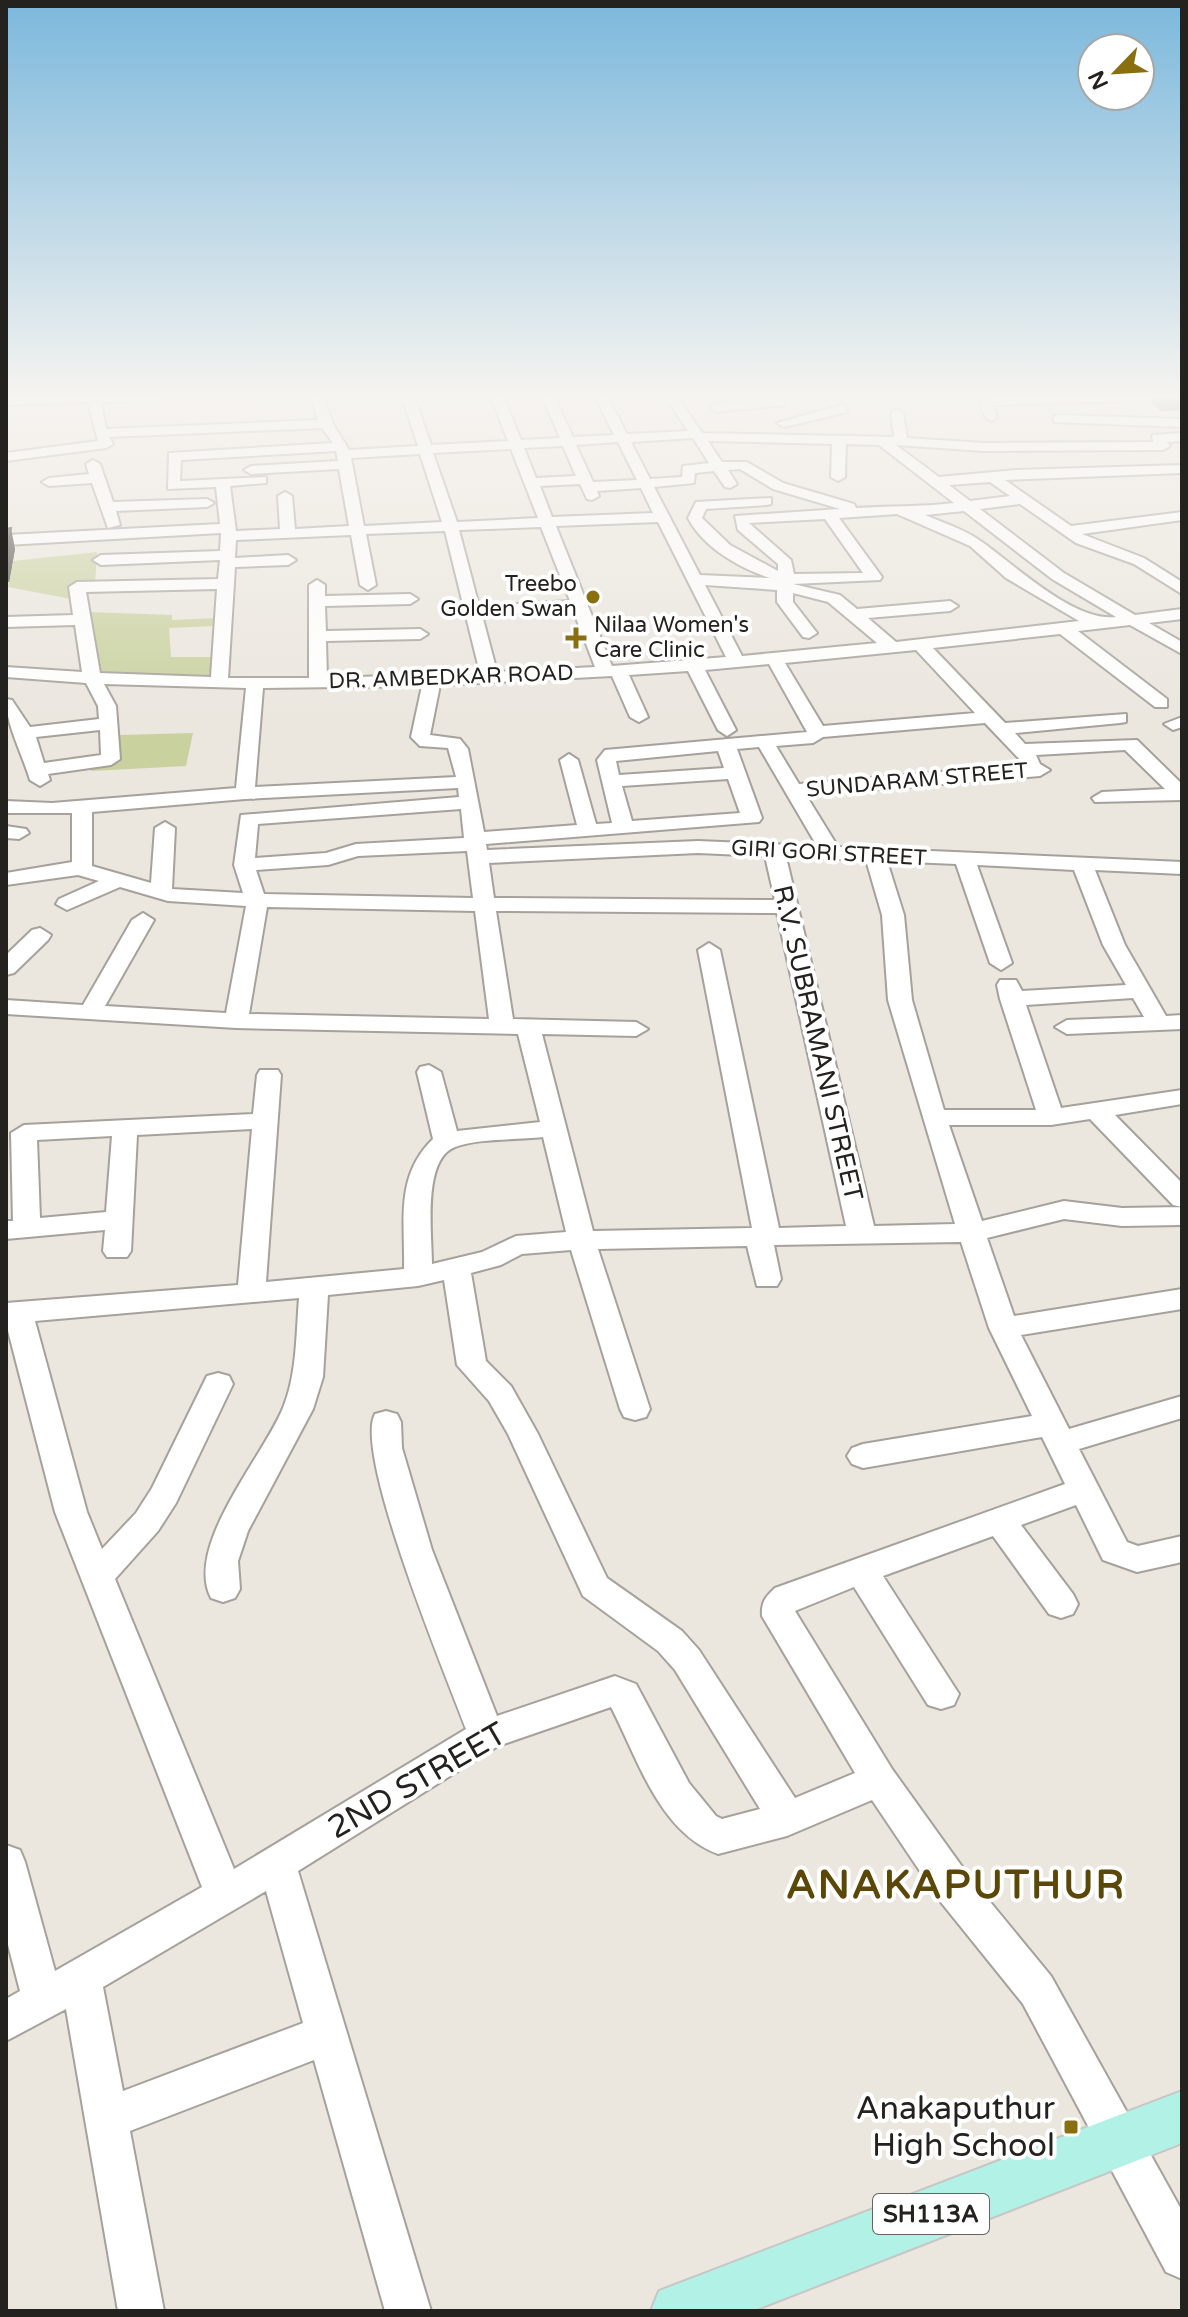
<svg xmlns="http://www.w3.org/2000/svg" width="1188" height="2317" viewBox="0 0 1188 2317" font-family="'Varela Round',sans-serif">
<rect width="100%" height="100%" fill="#ebe6de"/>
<g fill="#c9d19e">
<path d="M97 552 95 584 71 599 8 587 13 561Z"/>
<path d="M87 612 172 615V620L217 618 215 626 169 628 171 657H213L209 675 99 673Z"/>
<path d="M193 733 186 766 91 771 92 766 113 763 120 735Z"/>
</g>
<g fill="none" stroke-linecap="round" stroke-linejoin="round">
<defs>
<g id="minor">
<path d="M171 396 165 400 101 402 106 429 318 420 311 396H323L333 424 349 450 418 446 402 396H414L431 445 508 441 491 396H503L521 440 560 438 542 396H554L573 437 614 435 595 396H607L627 434 688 431 665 396H677L702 433 894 437 891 413 897 409 903 413 907 438 984 443 1153 442 1152 435 1182 433V441L1167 442 1170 446 1163 450 984 451 896 445 939 477 1016 470 1182 465V473L1005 480 1071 526 1182 512V520L1082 534 1144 558 1182 582V594L1134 564 1076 543 1020 504 980 509 1064 573 1135 615 1182 609V619L1149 623 1182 642V654L1130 625 1078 631 1167 699V707H1155L1060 634 933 648 1005 723 1126 714V722L1120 723 1015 733 1025 744 1137 740 1182 784V800L1095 802 1092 798 1102 792 1165 789 1125 750 1036 755 1040 764 1050 770 1040 776 806 795 838 847 1182 862V874L1095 870 1125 945 1166 1016 1182 1015V1029L1067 1034 1055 1027 1067 1020 1144 1017 1133 998 1026 1005 1061 1108 1182 1090V1104L1115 1115 1182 1183V1225L1122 1226 1064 1219 987 1238 1014 1316 1182 1289V1309L1021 1335 1069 1429 1182 1396V1418L1079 1449 1127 1542 1138 1546 1182 1536V1562L1137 1572 1103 1560 1076 1505 1021 1525 1073 1594 1078 1604 1073 1614 1061 1618 1049 1614 993 1536 883 1576 959 1694 954 1705 941 1709 928 1705 854 1587 795 1611 892 1769 968 1875 1051 1976 1182 2211V2279L1166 2272 1023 2004 940 1901 872 1800 787 1836 718 1854C659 1832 638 1759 611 1707L498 1746 298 1871 431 2311H385L314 2060 130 2131 164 2311H118L66 2009 6 2041V1999L20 1991 6 1937V1845L20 1850 25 1862 55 1971 202 1887 55 1512 6 1323V1303L238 1285 252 1129 137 1135 131 1251 127 1257H107L103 1251 105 1230 6 1239V1221H13L11 1133 24 1125 253 1114 257 1075 260 1070H278L281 1075 266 1282 404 1269C405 1220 395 1176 433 1139L417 1072 420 1067 429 1065 441 1072 457 1131 540 1122 518 1034 236 1028 6 1014V1000L83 1005 132 920 143 913 154 920 105 1006 226 1013 246 906 168 901 120 887 67 910 56 904 59 899 99 881 78 875 6 885V873L72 862V813H6V801L52 803 236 788 246 688 104 684 116 706 120 759 111 765 48 774 50 780 40 786 30 780C22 753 6 725 6 699L12 700 30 727 99 719 98 706 86 683 6 677V667L82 672 75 625 6 627V617L73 615 69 587 77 582 218 579 220 560 101 565 93 560 101 555 220 551 221 533 6 545V535L220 524 216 487 168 489 169 453 333 443 322 428 109 437 113 444 106 448 6 461V453L98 441 88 402 6 405V397ZM693 438 709 463 683 466 682 477 650 479 631 442ZM708 441 832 444 831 477 838 481 845 477 846 444 879 445 954 503C920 507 889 506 856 508L854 504 783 483 747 462H722ZM618 442 637 480 593 482 576 445ZM563 446 576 476 536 478 524 448ZM511 449 538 518 457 522 433 453ZM336 451 338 461 251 466 244 470 251 474 339 469 349 526 295 529 292 496 285 492 278 496 280 529 236 531 230 486 266 483V477L180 481 181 460ZM420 454 442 522 364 526 351 458ZM740 469 773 489 840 509 735 516 738 530 778 564V571L730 545 702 518 706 509 766 505 771 504V498L696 502 688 518C703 547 739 568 770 578L700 575 654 487 694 483 695 473 714 471 725 487 730 488 737 484 728 470ZM990 482 1010 496 970 501 949 485ZM580 484 587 499 592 500 599 496 597 491 641 488 653 513 552 517 540 486ZM964 511 1052 579 1116 617C1074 622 1016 566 982 542 966 530 944 523 925 515ZM897 514 970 546 1006 578 1079 621 896 642 868 618 950 611 958 606 950 601 857 609 840 595 793 584 880 580 882 577 839 518ZM825 519 863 573 794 574 791 560 749 523ZM658 522 726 657 612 666 556 526ZM541 527 570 601 479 606 459 530ZM445 531 480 673 327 678 326 641 420 639 428 634 420 629 326 631 325 606 410 604 418 599 410 594 325 596V585L317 580 309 585V678H228L235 567 288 565 296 560 288 555 235 558 236 540 351 535 360 585 368 590 376 585 366 534ZM705 585 777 590V602L803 637 809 638 817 633 793 602V593L828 602 877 643 742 656ZM217 589 211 677 100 673 86 592ZM573 610 595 667 497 672 482 615ZM916 650 975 713 823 726 785 663ZM769 664 807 732 605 750 597 760 612 823 596 824 578 760 569 754 560 760 577 825 484 832 468 749 460 739 430 735 440 685 612 676 630 717 639 722 648 717 629 675 688 671 718 730 727 736 736 730 705 670ZM422 686 411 737 420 746 448 748 456 777 255 787 263 688ZM985 723 1025 765 799 784 776 746 813 743 823 737ZM100 730 101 755 44 763 36 737ZM759 747 817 846 698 841 487 850 486 844 759 822 762 818 737 749ZM718 751 724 768 619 775 616 761ZM728 779 740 813 632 821 622 786ZM458 788 459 797 241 815 234 865 243 893 172 889 175 828 165 822 155 828 151 883 92 866V812L245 799ZM461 809 464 838 356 844 326 853 255 858 258 824ZM467 851 473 898 264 894 256 870 328 865 358 856ZM698 853 765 856 775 900 494 898 489 863ZM786 857 866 860 882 915 888 1000 955 1224 874 1226ZM887 861 956 864 990 963 1001 970 1012 963 977 865 1074 870 1103 945 1126 985 1022 991 1016 980H1000L997 985 1000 999 1036 1110H944L912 1000 904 915ZM267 907 475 911 489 1019 249 1014ZM496 911 777 913 846 1226 779 1228 720 950 709 943 698 950 752 1228 593 1231 542 1034 636 1036 648 1029 636 1022 513 1019ZM1090 1119 1173 1205 1182 1207 1122 1208 1064 1201 982 1221 949 1125H1051ZM112 1136 106 1212 40 1218 37 1140ZM543 1137 566 1232 516 1236 482 1252 432 1264C432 1235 422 1159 455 1147 477 1138 519 1140 543 1137ZM961 1242 989 1328 1032 1416 863 1444 852 1448 847 1456 852 1464 863 1468 1042 1437 1065 1484 775 1588C765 1597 761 1603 762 1616L855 1773 795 1798 699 1650 682 1631 607 1578 538 1434 511 1386 486 1361 471 1273 501 1265 522 1254 571 1250 620 1409 624 1417 635 1420 646 1417 650 1409 598 1249 747 1246 757 1286H777L781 1279 774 1245ZM444 1280 457 1365 489 1401 508 1434 583 1596 658 1651 675 1670 760 1809 722 1819 716 1816 689 1783 636 1684 615 1676 497 1716 432 1550 402 1448 401 1422 397 1414 386 1411 375 1414C353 1453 447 1678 466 1729L234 1869 115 1579 158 1531 176 1503 233 1384 229 1376 218 1373 207 1376 152 1488 136 1513 102 1549 87 1512 35 1321 299 1298C296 1335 297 1374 283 1408 263 1457 184 1546 211 1598L223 1602 235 1598 240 1589 238 1561 248 1531 313 1409 323 1377 328 1295 418 1286ZM266 1891 303 2023 123 2091 103 1987Z"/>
<path d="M841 396H868L862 400Z"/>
<path d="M1158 396 1152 400 993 405 997 417 991 421 985 417 980 401C995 390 1130 396 1158 396Z"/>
<path d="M780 398 786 402 784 405 716 412 710 408 716 404Z"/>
<path d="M842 405 847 406V412L784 427 777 423Z"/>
<path d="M1059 415 1182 419V427L1054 422V416Z"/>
<path d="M93 460 100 464 113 502 207 499 214 503 207 507 116 511 120 525 108 528 92 483 49 486 42 482 49 478 89 474 86 464Z"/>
<path d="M1182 717V727L1173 730 1164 724Z"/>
<path d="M6 826 26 829 29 833 19 839 6 838Z"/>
<path d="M40 928 51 935 48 940 14 973 6 975V955L32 930Z"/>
</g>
<path id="major" d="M1182 2091V2143L752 2311H651L659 2291Z"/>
</defs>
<use href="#minor" stroke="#a6a19b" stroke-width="4"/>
<use href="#major" stroke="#c6c6c5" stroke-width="4"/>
<use href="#minor" fill="#fff" fill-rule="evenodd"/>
<use href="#major" fill="#b2f2e6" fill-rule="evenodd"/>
</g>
<g fill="#57534d">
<path d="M1154 396H1182V410L1161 411 1152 403Z"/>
<path d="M6 529 15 549 9 582H6Z"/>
</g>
<g fill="#47443f">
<path d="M1182 400V410L1161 411 1162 401Z"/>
<path d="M11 528 15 549 9 582 6 566V555Z"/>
</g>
<g fill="#65615a" stroke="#47443f" stroke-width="2">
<path d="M1157 396H1182V400L1162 401Z"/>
<path d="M11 528 6 555V529Z"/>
</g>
<linearGradient id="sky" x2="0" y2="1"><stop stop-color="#7bb8dc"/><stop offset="0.55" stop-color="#f6f4f0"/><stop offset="1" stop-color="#f6f4f0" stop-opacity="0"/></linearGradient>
<rect width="1188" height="721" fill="url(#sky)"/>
<g fill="#8a6f10" stroke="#fff" stroke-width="3">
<circle cx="593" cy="597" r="8"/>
<path d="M572 626h8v8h8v8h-8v8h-8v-8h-8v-8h8z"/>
<rect x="1063" y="2119" width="16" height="16" rx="4"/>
</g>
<g text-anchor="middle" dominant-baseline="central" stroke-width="8" stroke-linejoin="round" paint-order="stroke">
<g font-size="22" fill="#24221f" stroke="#fff" text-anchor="end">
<text x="577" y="584">Treebo<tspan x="577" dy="25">Golden Swan</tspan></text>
<text x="594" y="625" text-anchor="start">Nilaa Women's<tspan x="594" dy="25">Care Clinic</tspan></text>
</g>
<g font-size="22" fill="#24221f" stroke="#fff">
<text transform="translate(451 677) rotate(-2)">DR. AMBEDKAR ROAD</text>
<text transform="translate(917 780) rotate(-5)">SUNDARAM STREET</text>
<text transform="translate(829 853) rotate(3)">GIRI GORI STREET</text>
</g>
<rect fill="#fff" stroke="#666462" stroke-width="2" x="873" y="2194" width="116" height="40" rx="6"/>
<g font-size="24" font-weight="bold" fill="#24221f">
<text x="931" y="2214">SH113A</text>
</g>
<g font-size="26" fill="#24221f" stroke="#fff">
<text transform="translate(818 1043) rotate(77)">R.V. SUBRAMANI STREET</text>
</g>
<g font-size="32" fill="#24221f" stroke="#fff">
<text transform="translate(417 1781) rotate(-30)">2ND STREET</text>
</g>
<g font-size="32" fill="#24221f" stroke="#fff" text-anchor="end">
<text x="1055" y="2109">Anakaputhur<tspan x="1055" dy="37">High School</tspan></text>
</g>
<g font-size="40" font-weight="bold" letter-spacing="2" fill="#5b4808" stroke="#fff">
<text x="956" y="1885">ANAKAPUTHUR</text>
</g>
</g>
<rect width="1188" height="2317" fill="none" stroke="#24221f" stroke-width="16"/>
<g transform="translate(1116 72) rotate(245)"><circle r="38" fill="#ffffff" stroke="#a7a7a5" stroke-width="2"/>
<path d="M0-6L14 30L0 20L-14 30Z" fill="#8a6f10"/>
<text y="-12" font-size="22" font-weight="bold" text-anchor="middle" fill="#24221f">N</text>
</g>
</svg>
